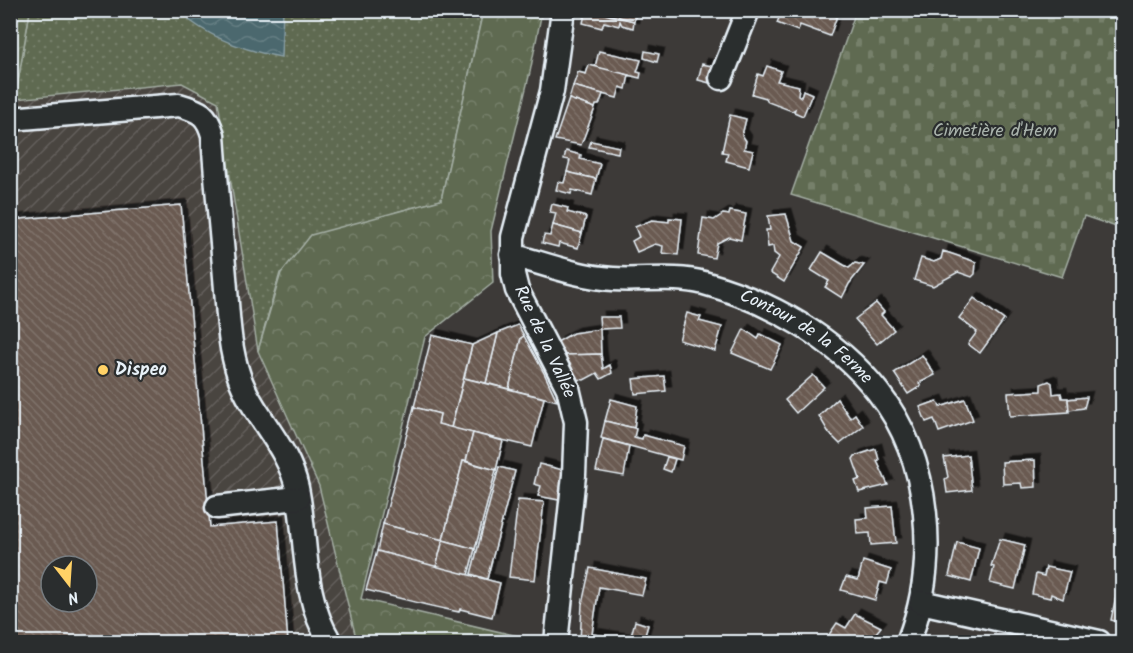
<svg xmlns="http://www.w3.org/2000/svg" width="1133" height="653" viewBox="0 0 1133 653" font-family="Kalam,sans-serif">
<defs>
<pattern id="industrial-furrows" width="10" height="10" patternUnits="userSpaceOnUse" patternTransform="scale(1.5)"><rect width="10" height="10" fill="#4a4440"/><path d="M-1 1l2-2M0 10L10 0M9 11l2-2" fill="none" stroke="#645f5c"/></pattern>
<pattern id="grass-dots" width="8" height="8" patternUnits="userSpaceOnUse" patternTransform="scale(1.5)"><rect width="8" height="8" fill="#5f6a51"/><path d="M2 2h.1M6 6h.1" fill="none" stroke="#76806b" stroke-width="1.8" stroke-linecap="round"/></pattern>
<pattern id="forest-crowns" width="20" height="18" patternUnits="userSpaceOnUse" patternTransform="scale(1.5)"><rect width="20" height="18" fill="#5f6a51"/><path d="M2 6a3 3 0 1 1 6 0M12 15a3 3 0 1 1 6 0" fill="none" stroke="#76806b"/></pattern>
<pattern id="cemetery-stones" width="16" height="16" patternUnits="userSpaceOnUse" patternTransform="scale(1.5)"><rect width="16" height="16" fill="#5f6a51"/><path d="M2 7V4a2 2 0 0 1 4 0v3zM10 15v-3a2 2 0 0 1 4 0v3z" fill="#76806b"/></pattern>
<pattern id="water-waves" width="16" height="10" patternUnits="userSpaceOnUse" patternTransform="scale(1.5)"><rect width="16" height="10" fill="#4b686e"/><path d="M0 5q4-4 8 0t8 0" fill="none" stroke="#657e83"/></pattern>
<pattern id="building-back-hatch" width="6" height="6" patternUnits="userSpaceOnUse" patternTransform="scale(1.5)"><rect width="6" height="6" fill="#6a5a51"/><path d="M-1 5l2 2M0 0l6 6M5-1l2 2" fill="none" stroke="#7f726b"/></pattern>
<filter id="shadow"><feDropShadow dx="5.5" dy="-5.5" stdDeviation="0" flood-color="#0009"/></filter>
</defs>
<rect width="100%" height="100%" fill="#3d3a38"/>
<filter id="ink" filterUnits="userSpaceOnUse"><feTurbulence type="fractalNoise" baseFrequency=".0167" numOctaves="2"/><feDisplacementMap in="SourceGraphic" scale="12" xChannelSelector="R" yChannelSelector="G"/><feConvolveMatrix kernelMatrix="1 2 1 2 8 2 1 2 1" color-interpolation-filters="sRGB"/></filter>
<g filter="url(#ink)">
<path fill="url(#industrial-furrows)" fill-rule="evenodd" d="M182 83 218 102 258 351 319 486 357 642H11V99ZM51 566H87V602H51Z"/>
<path fill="url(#grass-dots)" stroke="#a4aea4" stroke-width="1.5" d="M30 11H483L441 200 396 212 280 273 258 351 218 102 182 83 15 99Z"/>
<g fill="url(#forest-crowns)" stroke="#a4aea4" stroke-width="1.5">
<path d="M11 10 30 11 15 99H11Z"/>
<path d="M483 11H542L530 72 491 231 493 283 425 337 361 599 543 642H357L319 486 258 351 281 273 311 235 441 200Z"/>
</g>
<path fill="url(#cemetery-stones)" stroke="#a4aea4" stroke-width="1.5" d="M856 11H1122V229L1084 216 1062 277 791 195Z"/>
<path fill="url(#water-waves)" stroke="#8a9fa5" stroke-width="1.5" d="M190 11H283L281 57C247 51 218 41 189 20Z"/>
<g fill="url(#building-back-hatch)" stroke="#e8f1f8" stroke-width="1.5" fill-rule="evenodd" filter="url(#shadow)">
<path d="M586 10 634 21 633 28 622 25 620 21 619 26 604 22 602 28 583 23Z"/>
<path d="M594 10H620L636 15 634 21Z"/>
<path d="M782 10H839L830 36 800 25 798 31 777 23Z"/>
<path d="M599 51 641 60 637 72 641 73 640 78 595 67Z"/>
<path d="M645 51 659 54 657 62 644 58Z"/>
<path d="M702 64 716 67 710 83 698 80Z"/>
<path d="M589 65 629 75 626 89 620 87 617 98 573 86 578 72 586 74Z"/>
<path d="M767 66 781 71 777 81 799 86 798 95 801 97 803 90 812 94 803 116 794 112 795 109 792 111 768 102 766 98 752 94 758 74 763 76Z"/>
<path d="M573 86 603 94 599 105H596L595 108 569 99Z"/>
<path d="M569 99 595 108 581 145 555 140Z"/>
<path d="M730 115 746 119 742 135 746 141 744 149 753 151 749 167 726 161 728 153 722 152Z"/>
<path d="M591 141 619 147 618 153 589 147Z"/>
<path d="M566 151 581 155 580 159 600 164 596 179 567 172 570 160 564 159Z"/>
<path d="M567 172 596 179 592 195 572 190 571 194 556 190 558 182 564 183Z"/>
<path d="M552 204 568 208 567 212 586 217 582 233 553 225 556 213 550 212Z"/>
<path d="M181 205 210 527 278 521 288 642H10V220ZM51 566H87V602H51Z"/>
<path d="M730 211 746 214 741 240 729 237 717 243 714 258 698 255 703 218 714 220 723 214 729 215Z"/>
<path d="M786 214 794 241 804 247 784 282 770 273 779 257 774 253 773 246 768 247 766 230H770L768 216Z"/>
<path d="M669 218 682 219 678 255 662 253 663 246 655 244 637 252 632 241 639 237 635 227 652 220 669 222Z"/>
<path d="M553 225 582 233 578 248 559 243 558 247 542 243 544 235 550 236Z"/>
<path d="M943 251 976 262 975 274 972 277 958 272 933 286 914 280 921 258 934 262 941 259Z"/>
<path d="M822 252 849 268 855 263 864 265 849 284 842 298 825 287 829 281 811 270Z"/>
<path d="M974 298 1004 320 980 353 968 344 977 332 959 318Z"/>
<path d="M876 303 884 312 881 315 894 330 877 344 855 319Z"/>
<path d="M687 313 701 317 699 321 722 327 715 351 679 340Z"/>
<path d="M599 317H619L620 328 600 329Z"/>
<path d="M518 325 524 336 521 338 509 389 486 383 498 333Z"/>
<path d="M600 329 601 354 565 355 557 342 573 333Z"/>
<path d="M744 329 758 339 760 334 782 345 770 369 732 353Z"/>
<path d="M498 333 486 383 464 378 472 345Z"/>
<path d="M432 335 472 345 451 428 438 424 440 414 414 407Z"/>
<path d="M524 336 544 373 557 401 509 389 521 338Z"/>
<path d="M601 354 603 369 610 365 612 373 601 379 597 373 584 380 578 379 565 355Z"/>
<path d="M922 355 935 375 919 383 921 386 908 394 894 373Z"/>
<path d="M813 375 824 387 796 413 785 400Z"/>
<path d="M664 376 666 391 635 394 633 379Z"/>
<path d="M464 378 544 398 532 447 451 428Z"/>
<path d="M1049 381 1052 383 1053 394 1061 393 1062 398H1068L1069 412 1010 416 1008 393 1041 391V384Z"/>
<path d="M1087 397 1084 408 1069 410 1068 399Z"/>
<path d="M611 399 637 406 634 428 605 421Z"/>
<path d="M837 399 850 418 855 414 863 426 840 444 829 433 819 416Z"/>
<path d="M965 399 973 420 939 432 934 419 926 422 920 407 937 401 940 407Z"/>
<path d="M414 407 440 414 438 424 473 433 466 461H463L443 540 383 524Z"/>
<path d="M605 421 634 428 636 429 634 437 642 439 643 435 684 446 681 460 601 438Z"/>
<path d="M473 433 503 441 496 470 466 461Z"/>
<path d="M603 439 629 446 624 476 596 471Z"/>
<path d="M876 449 879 460 877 461 888 485 859 492 855 481 860 479 853 459 855 456Z"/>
<path d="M968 455 972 490 947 493 945 479 948 477 944 458Z"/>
<path d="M667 457 675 459 671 472 663 469Z"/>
<path d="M1035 460 1036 487 1022 488 1021 483 1003 484 1002 462Z"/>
<path d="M463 461 496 470 475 549 443 540Z"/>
<path d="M539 464 563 470 559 500 538 496 541 486 534 484Z"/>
<path d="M499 467 515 471 487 579 471 574Z"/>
<path d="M518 500 544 502 535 580 509 577Z"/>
<path d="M892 506 896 543 871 545 870 533 857 534 856 519 868 518 867 508Z"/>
<path d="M383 524 443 540 436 567 377 551Z"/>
<path d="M1000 539 1025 545 1015 589 990 583 994 567 991 566Z"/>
<path d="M443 540 475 549 468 575 436 567Z"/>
<path d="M957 542 979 548 971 582 949 576Z"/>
<path d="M377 551 500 583 492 617 460 609 459 612 427 605 366 590Z"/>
<path d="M863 561 891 570 887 584 880 582 875 600 841 590 846 577 858 580Z"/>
<path d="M1046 567 1070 572 1063 599 1051 594 1050 598 1032 594 1036 574 1044 576Z"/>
<path d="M590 568 646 579 642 595 599 587 592 634 630 640 635 621 648 625 643 642H580L582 604Z"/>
<path d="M1116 596 1122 598V623L1111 620Z"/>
<path d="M855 614 881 627 868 642H838L828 636 837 623 846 628Z"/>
</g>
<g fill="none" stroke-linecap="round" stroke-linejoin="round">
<defs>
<g id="minor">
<path d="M721 78 748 10"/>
<path d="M10 119 179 105C200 111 207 114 213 135 216 183 221 230 225 277 228 310 228 344 239 376 253 417 288 445 297 488 308 542 301 594 330 642"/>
<path id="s1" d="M512 255C545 264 579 277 613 279 643 281 675 275 704 283 769 301 836 338 878 392 932 460 939 564 908 642"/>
<path d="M217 507 298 498"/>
<path d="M921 602 1099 642"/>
<path d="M556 642 574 475 576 422 568 388 517 290 513 274V237L552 91 563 10"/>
</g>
</defs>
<use href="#minor" stroke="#e8f1f8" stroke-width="27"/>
<use href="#minor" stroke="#2a2d2e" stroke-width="22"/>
</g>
</g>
<circle fill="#ffd166" stroke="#2a2d2e" stroke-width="2" cx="103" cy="370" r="6"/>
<g text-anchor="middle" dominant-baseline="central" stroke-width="4.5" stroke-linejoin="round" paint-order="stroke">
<g font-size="18" fill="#aab4ad" stroke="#2a2d2e">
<text x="995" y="131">Cimetière d'Hem</text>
</g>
<g font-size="18" fill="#e8f1f8" stroke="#2a2d2e">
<text stroke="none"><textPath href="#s1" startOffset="312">Contour de la Ferme</textPath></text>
<text transform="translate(544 342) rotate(65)">Rue de la Vallée</text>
</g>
<g font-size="18" font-weight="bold" fill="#e8f1f8" stroke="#2a2d2e" text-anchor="start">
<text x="115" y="370">Dispeo</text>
</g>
</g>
<rect width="1133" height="653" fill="none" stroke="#2a2d2e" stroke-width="36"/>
<rect x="18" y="18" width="1097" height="617" fill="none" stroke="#e8f1f8" stroke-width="2" filter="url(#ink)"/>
<g transform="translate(69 584) rotate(163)"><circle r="28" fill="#2a2d2e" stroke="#767b7f" stroke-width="1.5"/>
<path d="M0-4.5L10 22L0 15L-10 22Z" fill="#ffd166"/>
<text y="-9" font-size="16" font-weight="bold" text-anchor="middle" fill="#e8f1f8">N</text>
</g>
</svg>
